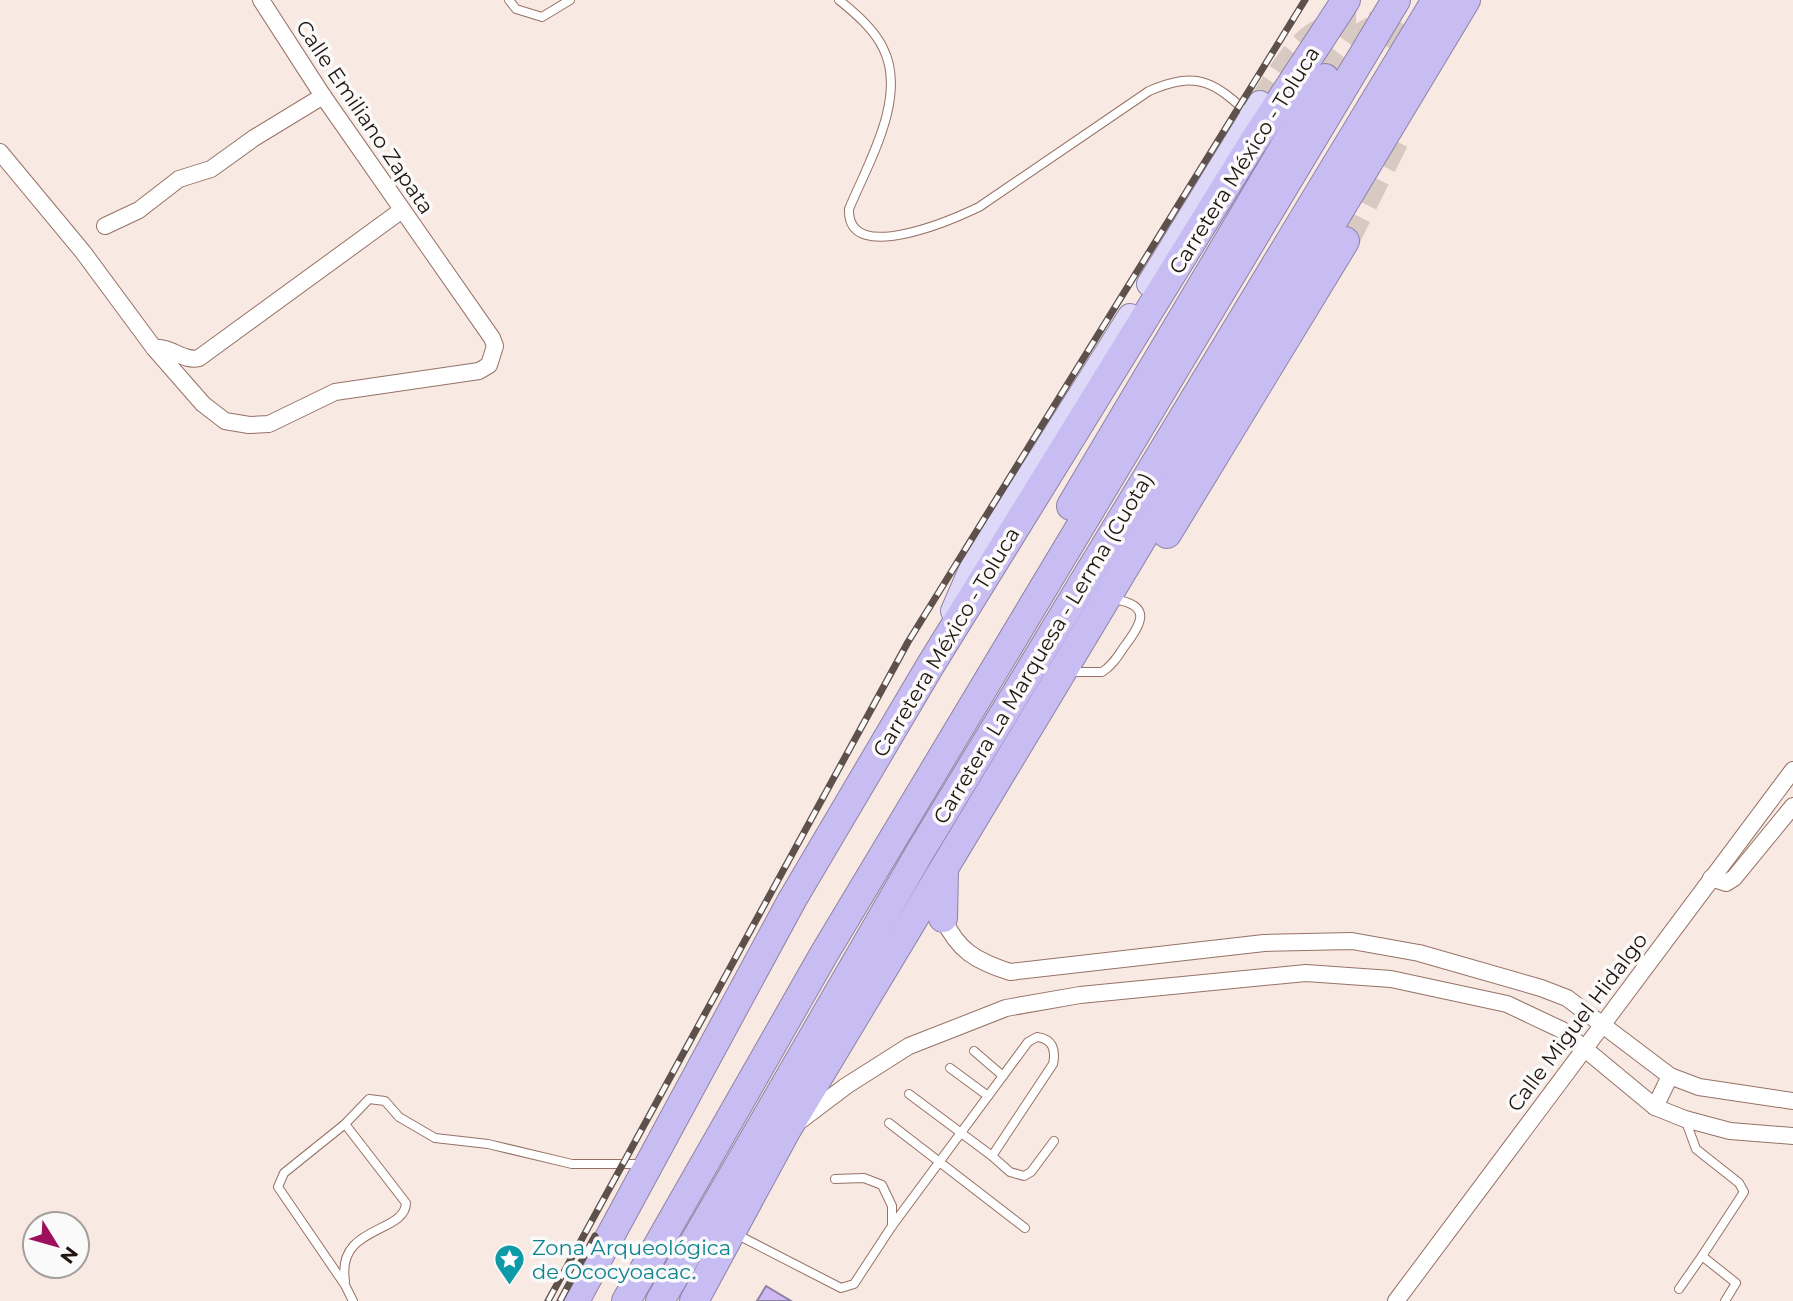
<svg xmlns="http://www.w3.org/2000/svg" width="1793" height="1301" viewBox="0 0 1793 1301" font-family="Montserrat,sans-serif">
<rect width="100%" height="100%" fill="#f9e9e3"/>
<path fill="#ceb9f5" stroke="#8c81a1" stroke-width="2" d="M766 1286 791 1301H757Z"/>
<g fill="none" stroke-linecap="round" stroke-linejoin="round">
<path stroke="#d9c9c3" stroke-width="24" stroke-dasharray="24 12" stroke-linecap="butt" d="M1260 103C1295 51 1310 12 1380 26"/>
<g stroke="#d9c9c3" stroke-width="28" stroke-dasharray="28 14" stroke-linecap="butt">
<path d="M1325 78 1352 42 1380 26 1406 42 1421 63"/>
<path d="M1345 241 1398 134"/>
</g>
<defs>
<g id="lane">
<path d="M509 0 516 9 542 17 570 0"/>
<path d="M839 0C855 13 874 29 883 48 908 97 868 163 849 209 847 267 956 218 979 207L1149 91C1198 70 1214 82 1250 115"/>
<path d="M1068 672H1102C1112 666 1118 656 1124 647 1143 622 1152 605 1113 599"/>
<path d="M974 1051 1003 1076"/>
<path d="M950 1068 988 1096"/>
<path d="M909 1094 992 1156"/>
<path d="M1685 1119 1696 1149 1739 1183 1744 1192 1702 1256 1736 1283 1725 1301"/>
<path d="M889 1123 1025 1228"/>
<path d="M835 1179 864 1178 882 1185 892 1206V1226"/>
<path d="M734 1233 841 1288 854 1284 892 1226 1028 1042 1037 1037C1053 1039 1056 1050 1053 1064L992 1156 1010 1172 1024 1176 1031 1172 1054 1141"/>
<path d="M345 1281C336 1225 405 1234 406 1203L345 1124"/>
<path d="M1679 1289 1702 1256"/>
<path d="M353 1301 345 1285 278 1187 284 1173 345 1124 369 1099 385 1101 399 1117 435 1138 488 1144 572 1164H641"/>
</g>
<g id="street">
<path d="M0 152 83 252 154 348 203 404 225 421 249 425 269 424 335 392 479 371 489 365 495 346 492 338 323 96 261 0"/>
<path d="M105 226 139 210 179 179 211 169 254 138 323 96"/>
<path d="M154 348C171 346 183 362 199 358L402 210"/>
<path d="M1711 878 1726 883 1734 878 1793 806"/>
<path d="M943 918C958 951 976 961 1010 972L1264 943 1352 941 1419 953 1541 988 1567 998 1670 1076 1699 1087 1793 1101"/>
<path d="M1655 1107 1670 1076"/>
<path d="M801 1120 846 1086 909 1046 1006 1008 1080 995 1306 973 1391 979 1507 1004 1562 1030 1655 1107 1685 1119 1730 1131 1793 1136"/>
<path d="M1396 1301 1793 770"/>
</g>
<g id="primary">
<path d="M1149 284 1260 103"/>
<path d="M953 611 972 567 1130 316"/>
</g>
<g id="highway">
<path d="M1071 506 1325 78"/>
<path d="M1167 534 1345 241"/>
<path d="M943 918 944 872"/>
<path d="M575 1301 792 900 930 666 1252 144 1346 0"/>
<path d="M626 1301 824 954 1396 0"/>
<path d="M660 1301 920 852 1436 0"/>
<path d="M694 1301 786 1131 1466 0"/>
</g>
</defs>
<use href="#lane" stroke="#967265" stroke-width="10"/>
<use href="#street" stroke="#967265" stroke-width="18"/>
<use href="#primary" stroke="#8d82a4" stroke-width="26"/>
<use href="#highway" stroke="#8d82a4" stroke-width="30"/>
<use href="#lane" stroke="#fff" stroke-width="8"/>
<use href="#street" stroke="#fff" stroke-width="16"/>
<use href="#primary" stroke="#ddd7f8" stroke-width="24"/>
<use href="#highway" stroke="#c7bdf3" stroke-width="28"/>
<defs>
<g id="rail">
<path d="M548 1301 908 642 1305 0"/>
<path d="M560 1301 595 1236"/>
</g>
</defs>
<use href="#rail" stroke="#5e504b" stroke-width="7"/>
<use href="#rail" stroke="#fafafa" stroke-width="4.5" stroke-dasharray="13" stroke-linecap="butt"/>
</g>
<defs>
<symbol id="sight-pin" viewBox="-11 -11 22 30"><path d="M0 17L-7.5 6A9.5 9.5 0 1 1 7.5 6Z" fill="#0f9aa8" stroke="#fafafa"/><path d="M0-6L1.8-2.2L6-1.7L2.9 1.2L3.7 5.4L0 3.3L-3.7 5.4L-2.9 1.2L-6-1.7L-1.8-2.2Z" fill="#fff"/></symbol>
</defs>
<g fill-rule="evenodd">
<use href="#sight-pin" x="492" y="1242" width="35" height="47"/>
</g>
<g text-anchor="middle" dominant-baseline="central" stroke-width="7" stroke-linejoin="round" paint-order="stroke">
<g font-size="21" fill="#221510" stroke="#fafafa">
<text transform="translate(365 117) rotate(56)">Calle Emiliano Zapata</text>
<text transform="translate(1244 160) rotate(-58)">Carretera México - Toluca</text>
<text transform="translate(946 642) rotate(-59)">Carretera México - Toluca</text>
<text transform="translate(1043 648) rotate(-59)">Carretera La Marquesa - Lerma (Cuota)</text>
<text transform="translate(1577 1022) rotate(-53)">Calle Miguel Hidalgo</text>
</g>
<g font-size="21" fill="#0d838f" stroke="#fafafa" text-anchor="start">
<text x="532" y="1247">Zona Arqueológica<tspan x="532" dy="24">de Ococyoacac.</tspan></text>
</g>
</g>
<g transform="translate(56 1245) rotate(127)"><circle r="33" fill="#fafafa" stroke="#a49e9c" stroke-width="2"/>
<path d="M0-5L12 26L0 18L-12 26Z" fill="#9d0f5c"/>
<text y="-10" font-size="19" font-weight="bold" text-anchor="middle" fill="#221510">N</text>
</g>
</svg>
